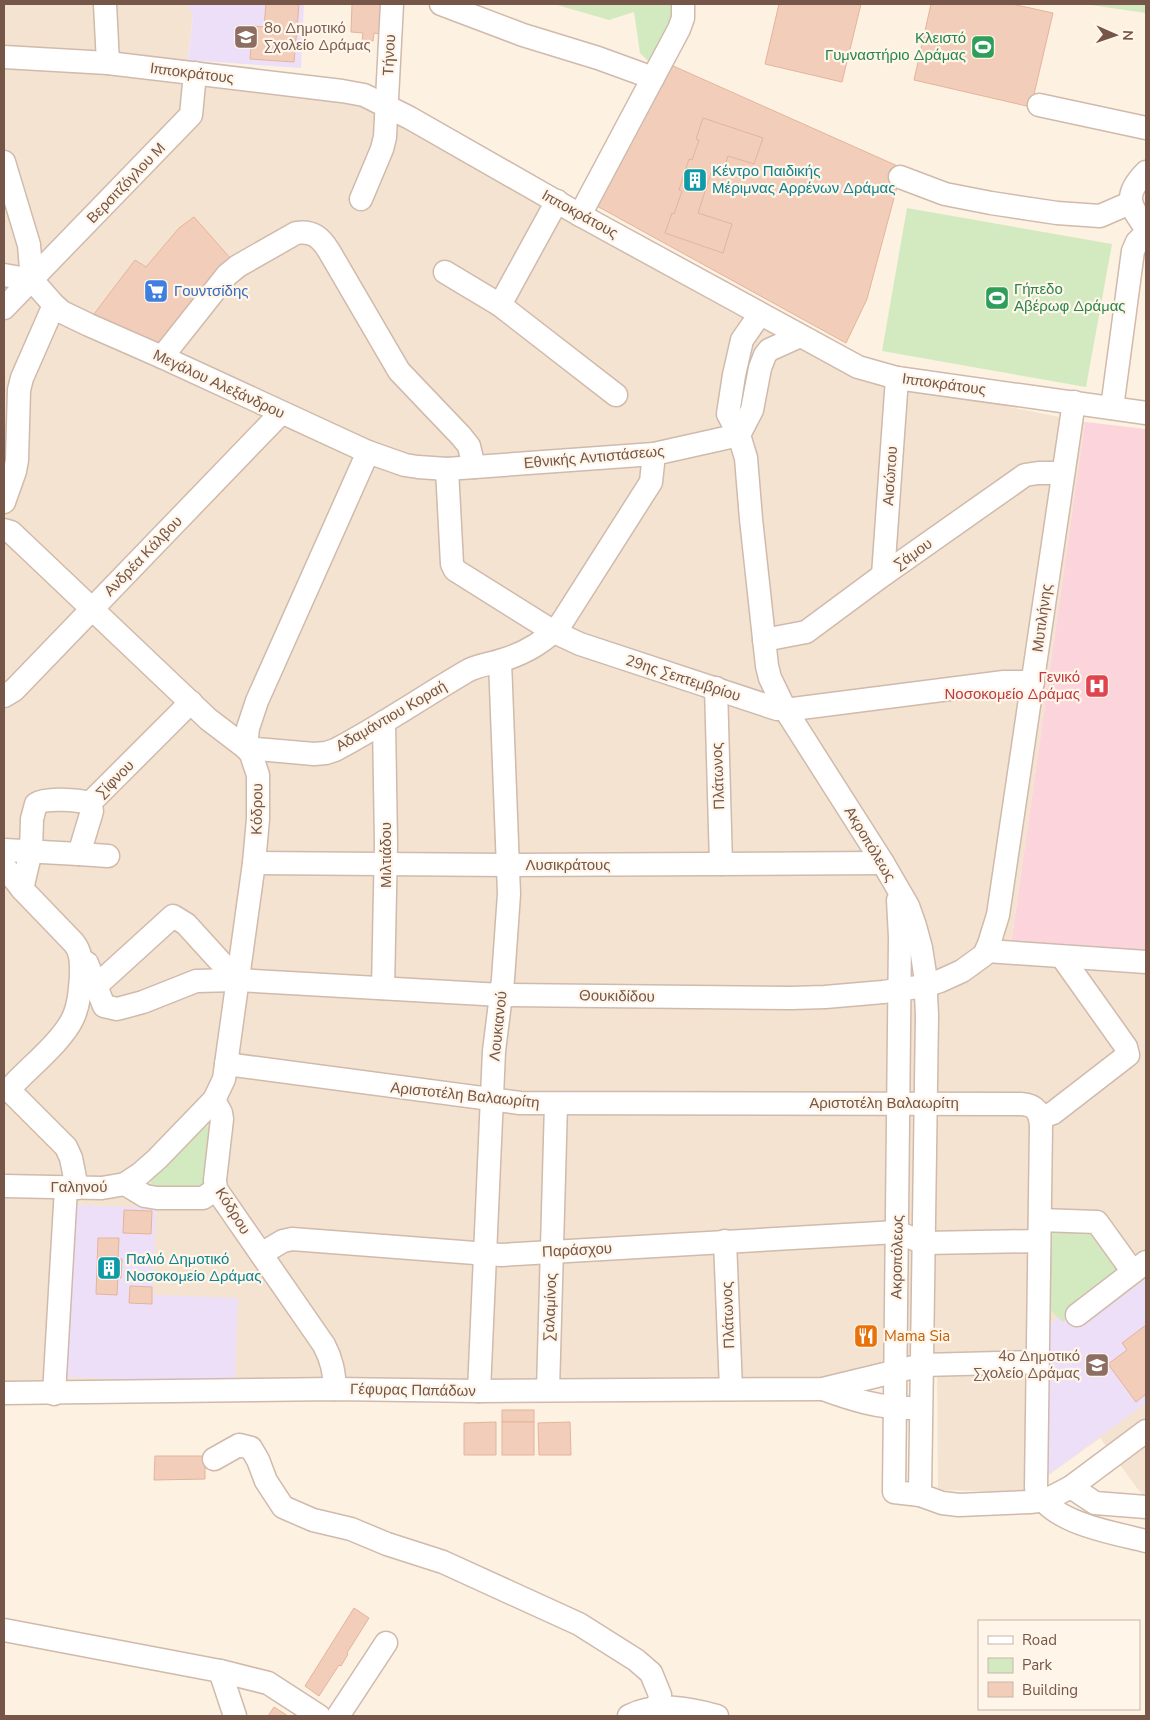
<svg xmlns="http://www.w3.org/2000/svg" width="1150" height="1720" viewBox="0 0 1150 1720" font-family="'Nunito Sans',sans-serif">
<rect width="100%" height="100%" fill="#fdf1e2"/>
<path fill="#f4e3d1" d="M4 4H187L193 14 186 76 356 96 893 384 1085 422 1011 943 1146 961V1500L1100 1438 1025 1492 938 1490 937 1374 819 1385 4 1398Z"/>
<g fill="#eedff9">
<path d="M187 4H304L301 68 188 60 193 14Z"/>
<path d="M73 1205 156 1208 153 1295 238 1298 235 1383 67 1377Z"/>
<path d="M1146 1279V1403L1048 1475 1049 1325 1067 1310 1081 1327Z"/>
</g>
<path fill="#fbd5db" d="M1085 422 1146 429V953L1011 944Z"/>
<g fill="#d3eac1">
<path d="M554 4H681L651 64 640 53 634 12 609 20Z"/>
<path d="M1084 4H1146V13Z"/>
<path d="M907 208 1112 244 1086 387 882 351Z"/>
<path d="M208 1127 211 1128 205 1188 152 1189 151 1178 200 1128Z"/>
<path d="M1052 1231 1095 1232 1123 1271 1063 1322 1050 1310Z"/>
</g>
<g fill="#f2ceba" stroke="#e5b39a">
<path d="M266 4H299L294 62 250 59 253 26 264 27Z"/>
<path d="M352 4H382L380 34 374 33 373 41H362L363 33 351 32Z"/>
<path d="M779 4H861L842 82 765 64Z"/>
<path d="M931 4H1012L1053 13 1031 107 914 80Z"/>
<path d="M671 65 902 168 867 299 846 343 597 206Z"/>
<path d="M703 118 763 138 754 164 728 156 723 171 713 167 698 213 732 224 723 253 665 233 672 213 674 214 682 191 679 190 689 159 692 160 699 140 696 139Z"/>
<path d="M194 217 231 259 160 348 94 314 135 260 146 267 179 228Z"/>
<path d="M124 1210 152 1211 151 1234 123 1233Z"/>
<path d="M98 1238H119L118 1259H122L121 1278 118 1277 117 1295 96 1294Z"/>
<path d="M130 1286 152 1287V1304L129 1303Z"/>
<path d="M1146 1325V1394L1136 1402 1108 1364 1127 1350 1122 1343Z"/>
<rect x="502" y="1410" width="32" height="12"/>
<path d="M496 1422V1455H464V1423Z"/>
<rect x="502" y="1422" width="32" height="33"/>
<path d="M570 1422 571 1455H539L538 1423Z"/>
<path d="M155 1456H205V1479L154 1480Z"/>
<path d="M354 1608 369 1618 347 1653 348 1654 341 1666 339 1665 319 1696 305 1686Z"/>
<path d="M274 1707 288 1716H268Z"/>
</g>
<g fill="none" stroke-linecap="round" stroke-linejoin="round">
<defs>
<g id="minor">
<path d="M105 4 108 63"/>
<path d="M441 4 523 35 598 58 653 78"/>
<path d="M4 57 108 63 342 91 364 95 410 118 580 215 858 367 897 378 1146 413"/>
<path d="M1039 105 1146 128"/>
<path d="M4 162 29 245 32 280"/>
<path d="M1146 172C1123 195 1129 205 1146 228"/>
<path d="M900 177 945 194 991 203 1057 213 1100 216 1130 203"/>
<path d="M361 199 382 149 385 137 392 4"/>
<path d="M580 215 679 29 683 18V4"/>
<path d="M445 272 500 305 616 395"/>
<path d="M4 275 32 280 54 305 62 312 89 325 162 357 368 452 405 465 418 467 447 469 654 454 739 435"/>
<path d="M500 305 557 201"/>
<path d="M4 308 191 115 195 73"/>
<path d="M760 314 742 340 734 375 728 414 739 435 746 458 751 519 767 666 770 678 785 709 883 863 908 906 915 926 921 948 925 974 927 1015 920 1495"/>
<path d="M162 357 227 275 238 266 296 233C313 230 321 238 329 251L399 371 461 436 469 446 474 467"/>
<path d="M1112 408 1133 251 1137 242 1146 233"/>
<path d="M739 435 752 410 760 368 765 355 769 350 800 336"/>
<path d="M447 469 452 564 455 570 554 632 580 644 777 709H793L1004 682H1033"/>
<path d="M4 502 15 471 17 460 19 390 22 378 54 305"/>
<path d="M4 530 11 532 208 719 246 748 314 754 326 753 335 750C381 726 424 696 469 670 479 665 491 664 502 660 524 654 548 640 562 622L651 482 654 454"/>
<path d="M883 575 897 378"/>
<path d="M764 640 806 632 883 575 1025 475 1038 473H1063"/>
<path d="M716 688 721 864"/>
<path d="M4 696 14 690 281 413"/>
<path d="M90 803 92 811 79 854 108 856"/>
<path d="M4 850 79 854"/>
<path d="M254 863 509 865 883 863"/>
<path d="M4 866 22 889 74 943C82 953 81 964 81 976 80 990 79 1005 73 1018 63 1040 31 1066 14 1084L11 1092 66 1147 71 1158 77 1188"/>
<path d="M22 889 31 851 32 819 36 804C46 797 78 800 90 803L191 702"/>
<path d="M898 900 900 937 894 1492 920 1495 942 1503 959 1505 1030 1502 1046 1500 1071 1487 1146 1431"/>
<path d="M987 951 1146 962"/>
<path d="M81 960 87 963 104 1006 117 1009 143 1002 196 981 237 980 501 995 791 998 825 997 883 992 925 986 940 981 962 971 984 955 989 944 998 915 1074 402"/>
<path d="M96 986 173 916 186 924 237 980"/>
<path d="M383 988 386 844 384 722"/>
<path d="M226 1064 520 1103 1021 1104C1036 1105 1040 1112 1041 1126L1036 1488C1048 1523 1115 1533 1146 1541"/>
<path d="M214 1100 221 1113 222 1119 215 1180 216 1189 324 1345C332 1360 334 1372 335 1389"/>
<path d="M1040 1118 1053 1113 1128 1055 1126 1047 1062 957"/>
<path d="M125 1184 145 1196 157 1198H203L216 1189"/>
<path d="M4 1186 102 1188 125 1184 140 1174 157 1159 214 1100 224 1079 254 863 258 819V775L251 754 246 748 248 728 257 701 368 452"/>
<path d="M1040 1220 1097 1222 1133 1272"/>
<path d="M725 1241 731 1389"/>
<path d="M261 1254 283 1241 292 1239 501 1255 897 1232 924 1243 1039 1241"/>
<path d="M1077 1315 1146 1262"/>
<path d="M823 1389C850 1399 879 1408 909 1408"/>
<path d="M548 1390 556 1104"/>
<path d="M479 1391 494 1051 503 979 509 894 500 661"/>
<path d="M4 1393 335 1389 479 1391 823 1389 922 1365 1037 1362"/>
<path d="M54 1394 66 1188"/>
<path d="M214 1459 239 1445 251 1448 258 1460 266 1481 283 1507 313 1520 351 1529 387 1544 443 1562 579 1624 636 1660 651 1673 660 1695 658 1708"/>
<path d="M1071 1487 1095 1503 1146 1507"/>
<path d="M4 1630 220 1671 268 1683 319 1716"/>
<path d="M220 1671 235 1716"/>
<path d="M338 1716 386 1643"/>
<path d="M629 1716C657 1702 688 1708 717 1716"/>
</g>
</defs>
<use href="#minor" stroke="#d0baac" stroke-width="25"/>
<use href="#minor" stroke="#fff" stroke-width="22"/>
</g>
<defs>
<symbol id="school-square" viewBox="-11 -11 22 22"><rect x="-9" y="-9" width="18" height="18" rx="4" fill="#8d6e63" stroke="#fff5e9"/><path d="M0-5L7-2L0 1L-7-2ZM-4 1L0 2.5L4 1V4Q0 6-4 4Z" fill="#fff"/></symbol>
<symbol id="stadium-square" viewBox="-11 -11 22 22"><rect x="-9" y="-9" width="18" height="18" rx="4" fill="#2e9e5b" stroke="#fff5e9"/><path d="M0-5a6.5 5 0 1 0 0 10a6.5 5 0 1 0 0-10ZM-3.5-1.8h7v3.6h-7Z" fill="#fff"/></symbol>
<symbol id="building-square" viewBox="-11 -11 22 22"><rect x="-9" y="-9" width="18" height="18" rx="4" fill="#0f9aa8" stroke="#fff5e9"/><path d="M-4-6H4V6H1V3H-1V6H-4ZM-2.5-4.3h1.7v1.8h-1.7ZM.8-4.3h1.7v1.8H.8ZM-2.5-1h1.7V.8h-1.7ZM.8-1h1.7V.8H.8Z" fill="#fff"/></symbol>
<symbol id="supermarket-square" viewBox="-11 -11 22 22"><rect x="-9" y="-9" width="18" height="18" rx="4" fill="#3f7fe0" stroke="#fff5e9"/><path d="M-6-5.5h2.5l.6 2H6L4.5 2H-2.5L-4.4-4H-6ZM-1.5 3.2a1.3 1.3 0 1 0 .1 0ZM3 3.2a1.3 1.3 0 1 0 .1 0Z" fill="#fff"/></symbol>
<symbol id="hospital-square" viewBox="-11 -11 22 22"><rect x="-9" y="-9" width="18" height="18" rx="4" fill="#e0444e" stroke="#fff5e9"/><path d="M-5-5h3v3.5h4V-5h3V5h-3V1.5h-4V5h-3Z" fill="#fff"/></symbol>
<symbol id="restaurant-square" viewBox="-11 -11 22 22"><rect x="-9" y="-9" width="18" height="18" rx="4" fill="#e8710a" stroke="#fff5e9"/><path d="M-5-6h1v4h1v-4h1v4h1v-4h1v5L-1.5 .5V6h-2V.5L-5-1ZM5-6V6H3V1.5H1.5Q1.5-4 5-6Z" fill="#fff"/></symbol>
</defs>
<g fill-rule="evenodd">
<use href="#school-square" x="232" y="23" width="28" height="28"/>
<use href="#stadium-square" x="969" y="33" width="28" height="28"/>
<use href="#building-square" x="681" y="166" width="28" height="28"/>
<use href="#supermarket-square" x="142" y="277" width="28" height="28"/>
<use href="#stadium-square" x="983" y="284" width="28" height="28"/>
<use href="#hospital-square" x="1083" y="672" width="28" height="28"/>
<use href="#building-square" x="95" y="1254" width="28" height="28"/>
<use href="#restaurant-square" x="852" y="1322" width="28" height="28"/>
<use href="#school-square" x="1083" y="1351" width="28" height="28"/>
</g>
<g text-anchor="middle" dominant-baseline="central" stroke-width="4.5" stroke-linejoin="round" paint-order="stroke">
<g font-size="15" fill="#785e54" stroke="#fff5e9" text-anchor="start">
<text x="264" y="28">8ο Δημοτικό<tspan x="264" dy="17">Σχολείο Δράμας</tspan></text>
<text x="1080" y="1356" text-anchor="end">4ο Δημοτικό<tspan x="1080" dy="17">Σχολείο Δράμας</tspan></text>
</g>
<g font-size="15" fill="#27864d" stroke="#fff5e9" text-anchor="end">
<text x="966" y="38">Κλειστό<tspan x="966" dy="17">Γυμναστήριο Δράμας</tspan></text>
<text x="1014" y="289" text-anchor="start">Γήπεδο<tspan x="1014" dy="17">Αβέρωφ Δράμας</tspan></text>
</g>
<g font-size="15" fill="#755648" stroke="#fff5e9">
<text transform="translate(389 55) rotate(-87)">Τήνου</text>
<text transform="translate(192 73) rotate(7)">Ιπποκράτους</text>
<text transform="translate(126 183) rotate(-46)">Βερσιτζόγλου Μ</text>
<text transform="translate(580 214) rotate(29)">Ιπποκράτους</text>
<text transform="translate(219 384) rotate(25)">Μεγάλου Αλεξάνδρου</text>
<text transform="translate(944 384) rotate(8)">Ιπποκράτους</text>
<text transform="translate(594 457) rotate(-5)">Εθνικής Αντιστάσεως</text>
<text transform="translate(890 476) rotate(-86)">Αισώπου</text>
<text transform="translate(913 554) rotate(-35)">Σάμου</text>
<text transform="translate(143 556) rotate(-46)">Ανδρέα Κάλβου</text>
<text transform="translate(1042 618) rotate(-82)">Μυτιλήνης</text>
<text transform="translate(683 678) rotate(18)">29ης Σεπτεμβρίου</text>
<text transform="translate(391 716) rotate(-30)">Αδαμάντιου Κοραή</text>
<text transform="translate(718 776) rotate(-92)">Πλάτωνος</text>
<text transform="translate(115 779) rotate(-45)">Σίφνου</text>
<text transform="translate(257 809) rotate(-89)">Κόδρου</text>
<text transform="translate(870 844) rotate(59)">Ακροπόλεως</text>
<text transform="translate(386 855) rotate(-90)">Μιλτιάδου</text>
<text x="568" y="865">Λυσικράτους</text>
<text transform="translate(617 996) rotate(1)">Θουκιδίδου</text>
<text transform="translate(498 1026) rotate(-84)">Λουκιανού</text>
<text transform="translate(465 1095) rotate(6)">Αριστοτέλη Βαλαωρίτη</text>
<text x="884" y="1103">Αριστοτέλη Βαλαωρίτη</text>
<text x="79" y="1187">Γαληνού</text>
<text transform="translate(233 1211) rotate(58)">Κόδρου</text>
<text transform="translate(577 1250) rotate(-3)">Παράσχου</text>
<text transform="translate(897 1257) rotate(-89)">Ακροπόλεως</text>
<text transform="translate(550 1307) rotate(-88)">Σαλαμίνος</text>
<text transform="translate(728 1315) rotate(-92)">Πλάτωνος</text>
<text transform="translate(413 1390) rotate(1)">Γέφυρας Παπάδων</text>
</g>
<g font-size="15" fill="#0d838f" stroke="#fff5e9" text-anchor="start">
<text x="712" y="171">Κέντρο Παιδικής<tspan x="712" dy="17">Μέριμνας Αρρένων Δράμας</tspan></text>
<text x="126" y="1259">Παλιό Δημοτικό<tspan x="126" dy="17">Νοσοκομείο Δράμας</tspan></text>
</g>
<g font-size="15" fill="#366cbe" stroke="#fff5e9" text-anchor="start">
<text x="174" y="291">Γουντσίδης</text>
</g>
<g font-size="15" fill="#be3a42" stroke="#fff5e9" text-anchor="end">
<text x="1080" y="677">Γενικό<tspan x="1080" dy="17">Νοσοκομείο Δράμας</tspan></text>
</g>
<g font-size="15" fill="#c56008" stroke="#fff5e9" text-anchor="start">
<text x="884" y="1336">Mama Sia</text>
</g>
</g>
<rect width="1150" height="1720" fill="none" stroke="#755648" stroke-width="10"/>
<rect x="978" y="1620" width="162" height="90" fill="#fff5e9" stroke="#c8b5a9"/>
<rect x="988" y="1636" width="25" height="8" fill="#ffffff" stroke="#c8b5a9"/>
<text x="1022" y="1645" font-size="15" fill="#755648">Road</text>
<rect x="988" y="1658" width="25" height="15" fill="#d3eac1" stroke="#c8b5a9"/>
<text x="1022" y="1670" font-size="15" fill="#755648">Park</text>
<rect x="988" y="1682" width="25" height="15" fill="#f2ceba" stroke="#c8b5a9"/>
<text x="1022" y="1695" font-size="15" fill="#755648">Building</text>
<g transform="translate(1115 35) rotate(92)" stroke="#fff5e9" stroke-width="4" paint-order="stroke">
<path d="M0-4L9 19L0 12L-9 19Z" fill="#755648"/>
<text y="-8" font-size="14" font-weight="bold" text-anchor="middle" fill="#755648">N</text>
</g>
</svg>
